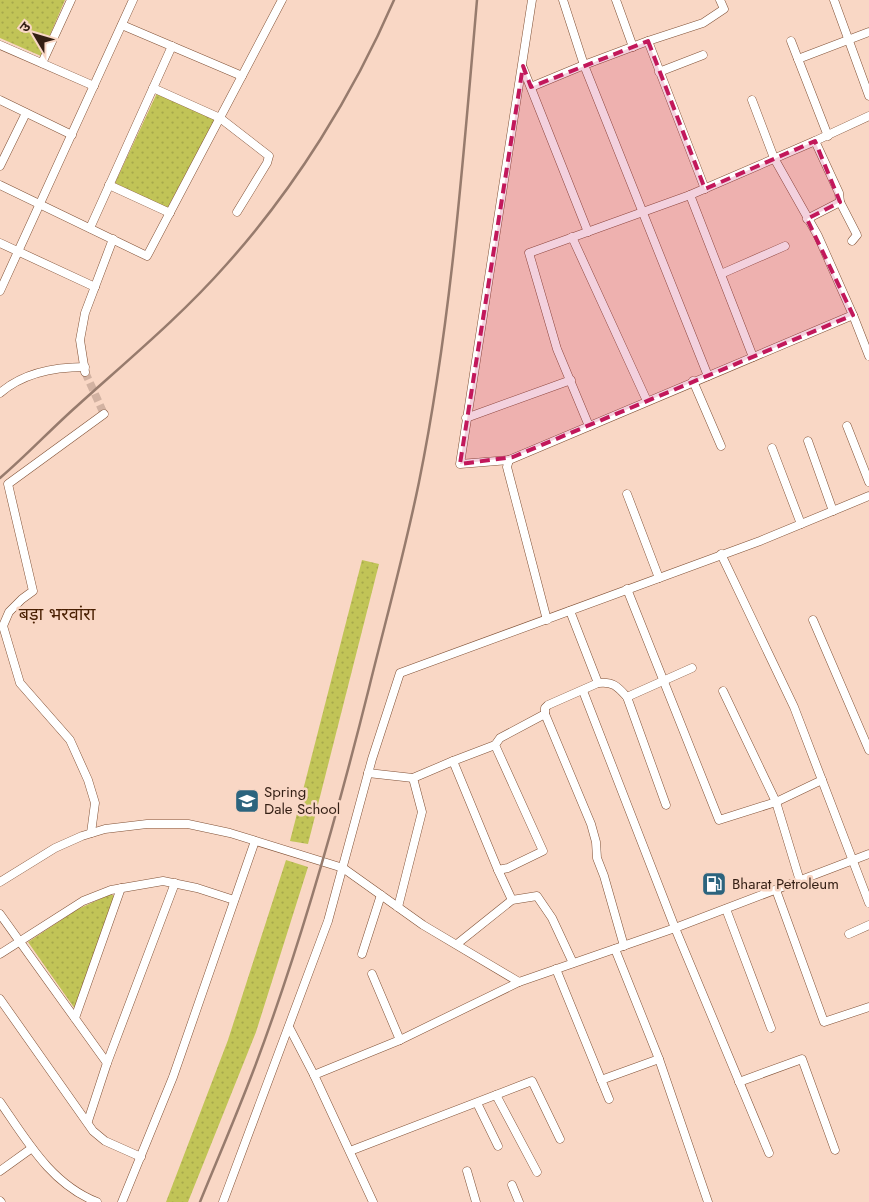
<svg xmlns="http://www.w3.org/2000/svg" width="869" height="1202" viewBox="0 0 869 1202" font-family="Jost,'Noto Sans Devanagari',sans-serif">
<defs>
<pattern id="grass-dots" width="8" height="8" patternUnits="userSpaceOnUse" patternTransform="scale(1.25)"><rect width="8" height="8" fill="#c1c457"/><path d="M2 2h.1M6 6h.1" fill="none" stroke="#a6a84b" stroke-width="1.8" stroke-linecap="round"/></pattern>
</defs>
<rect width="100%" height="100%" fill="#f9d7c5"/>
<g fill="url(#grass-dots)">
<path d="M0 0H65L41 56 0 38Z"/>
<path d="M157 93 215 119 167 209 115 183Z"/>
<path d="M362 560 379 564 308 844 290 841Z"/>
<path d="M286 860 308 867 256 1032 188 1202H166L228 1040Z"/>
<path d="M111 894 114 896 75 1009 28 942 78 909Z"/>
</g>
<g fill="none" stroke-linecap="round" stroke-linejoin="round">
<path stroke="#d2b2a2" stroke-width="8" stroke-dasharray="8 4" stroke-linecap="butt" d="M85 372 104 414"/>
<defs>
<g id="street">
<path d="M563 0 584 65 648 41 705 189"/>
<path d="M616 0 633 47"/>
<path d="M834 0 869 96"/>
<path d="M122 25 242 76"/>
<path d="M648 41 703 23 724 9 720 0"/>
<path d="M791 41 828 136"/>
<path d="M0 45 94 86"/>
<path d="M798 59 869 32"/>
<path d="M42 63 71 0"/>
<path d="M523 68 588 232"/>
<path d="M659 72 703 55"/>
<path d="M531 87 584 65 708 376"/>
<path d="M153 88 220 118 269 156 267 163 237 212"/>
<path d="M0 100 72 135"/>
<path d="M752 100 774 158 818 236 853 315"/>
<path d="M815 141 869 116"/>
<path d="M0 166 26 113"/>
<path d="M0 185 147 256 282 0"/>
<path d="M109 185 170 213"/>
<path d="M840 202 857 235 852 241"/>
<path d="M90 228 172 46"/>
<path d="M572 237 647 401"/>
<path d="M0 243 95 287"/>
<path d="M721 274 785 246"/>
<path d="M0 291 133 0"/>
<path d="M753 357 690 195 815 141 839 193 840 202 807 219"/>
<path d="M85 372 80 340 85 313 113 239"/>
<path d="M693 381 721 446"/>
<path d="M0 393C23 373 55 367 85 367"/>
<path d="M466 418 571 380"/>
<path d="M589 426 557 349 529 253 690 195"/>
<path d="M847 426 869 482"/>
<path d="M808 441 833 511"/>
<path d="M772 448 801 524"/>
<path d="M509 460 460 464 532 0"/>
<path d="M627 494 659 578"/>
<path d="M721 554 794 707 869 903"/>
<path d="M627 589 719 820 776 802 822 780"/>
<path d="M547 620 507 467 509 460 853 315 869 356"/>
<path d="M813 620 869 750"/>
<path d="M598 683C613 681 618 687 627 697"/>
<path d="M583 691 675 928 769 1153"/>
<path d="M723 691 776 802 800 881"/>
<path d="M545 714V708L548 705 598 683 570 611"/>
<path d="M453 761 495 745"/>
<path d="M368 773 413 778"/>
<path d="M666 805 627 697 692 668"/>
<path d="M91 833 95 803 88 780 70 740 20 683 3 626 9 612 22 599 33 591 8 484 104 414"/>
<path d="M498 870 512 900"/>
<path d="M0 882 55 848 82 836 105 829 147 824H188L230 833 343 868 423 925 519 982 675 928 869 854"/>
<path d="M776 890 824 1022 869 1007"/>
<path d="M398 907 422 812 413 778 453 761 498 870 508 868 543 851 495 745 500 738 545 714 591 824 596 842 597 858 604 876 624 946"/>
<path d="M726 909 771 1028"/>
<path d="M0 914 107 1063"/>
<path d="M849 934 869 925"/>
<path d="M457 944 512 900 537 896 552 918 573 963"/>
<path d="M615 949 659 1059 708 1202"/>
<path d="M0 954 83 901 111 890 163 881 197 888 234 900"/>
<path d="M362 954 381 895"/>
<path d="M556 969 609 1099"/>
<path d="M372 974 400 1040"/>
<path d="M0 999 93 1131 105 1141 141 1157"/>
<path d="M75 1018 121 888"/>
<path d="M289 1027 314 1075 373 1202"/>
<path d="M314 1075 400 1040 519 982"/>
<path d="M601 1080 659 1059"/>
<path d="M739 1082 802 1059 835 1150"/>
<path d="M496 1095 537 1172"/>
<path d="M0 1102C27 1141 51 1184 97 1202"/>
<path d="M477 1103 498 1146"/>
<path d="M88 1121 107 1063 175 883"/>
<path d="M350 1151 532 1081 560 1139"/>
<path d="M0 1171 32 1148"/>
<path d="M467 1171 476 1202"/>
<path d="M512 1185 519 1202"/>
<path d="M0 1201 1 1202"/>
<path d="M122 1202 173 1077 255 841"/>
<path d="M223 1202 328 921 372 759 400 673 760 541 869 496"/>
</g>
</defs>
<use href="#street" stroke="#805136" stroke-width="9"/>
<use href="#street" stroke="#fff" stroke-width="8"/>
<g stroke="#977b6d" stroke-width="2.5">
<path d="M0 478C27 455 51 429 77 406 128 360 181 316 226 265 295 188 353 95 394 0"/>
<path d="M200 1202C218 1158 237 1114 254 1069 301 945 337 816 369 688 386 619 405 551 419 482 451 324 463 161 477 0"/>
</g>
</g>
<path fill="#c2185b" fill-opacity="0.2" stroke="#c2185b" stroke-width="4" stroke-dasharray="10 6" stroke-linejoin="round" d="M648 41 705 189 815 141 840 202 807 219 853 315 513 457 460 464 523 66 531 87Z"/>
<defs>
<symbol id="school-square" viewBox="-11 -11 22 22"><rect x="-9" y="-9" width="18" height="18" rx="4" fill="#2c647e" stroke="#f9d7c5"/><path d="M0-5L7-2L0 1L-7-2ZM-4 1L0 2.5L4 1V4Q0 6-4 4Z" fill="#fff"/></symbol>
<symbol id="fuel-square" viewBox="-11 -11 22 22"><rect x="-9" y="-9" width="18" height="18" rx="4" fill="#2c647e" stroke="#f9d7c5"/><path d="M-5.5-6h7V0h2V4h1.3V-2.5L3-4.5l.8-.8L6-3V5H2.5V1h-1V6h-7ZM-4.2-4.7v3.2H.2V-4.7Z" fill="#fff"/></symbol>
</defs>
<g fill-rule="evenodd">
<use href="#school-square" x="233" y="787" width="28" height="28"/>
<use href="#fuel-square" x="700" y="870" width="28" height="28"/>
</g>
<g text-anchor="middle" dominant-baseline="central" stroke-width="5" stroke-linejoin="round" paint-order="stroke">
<g font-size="15" fill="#341f14" stroke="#f9d7c5" text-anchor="start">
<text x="264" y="792">Spring<tspan x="264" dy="17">Dale School</tspan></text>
<text x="732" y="884">Bharat Petroleum</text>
</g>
<g font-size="18" fill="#4a2003" stroke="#f9d7c5">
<text x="57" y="614">बड़ा भरवांरा</text>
</g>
</g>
<g transform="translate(35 35) rotate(308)" stroke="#f9d7c5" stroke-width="4" paint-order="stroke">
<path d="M0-4L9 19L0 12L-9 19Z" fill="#341f14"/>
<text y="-8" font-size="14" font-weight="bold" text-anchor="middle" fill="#341f14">उ</text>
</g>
</svg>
